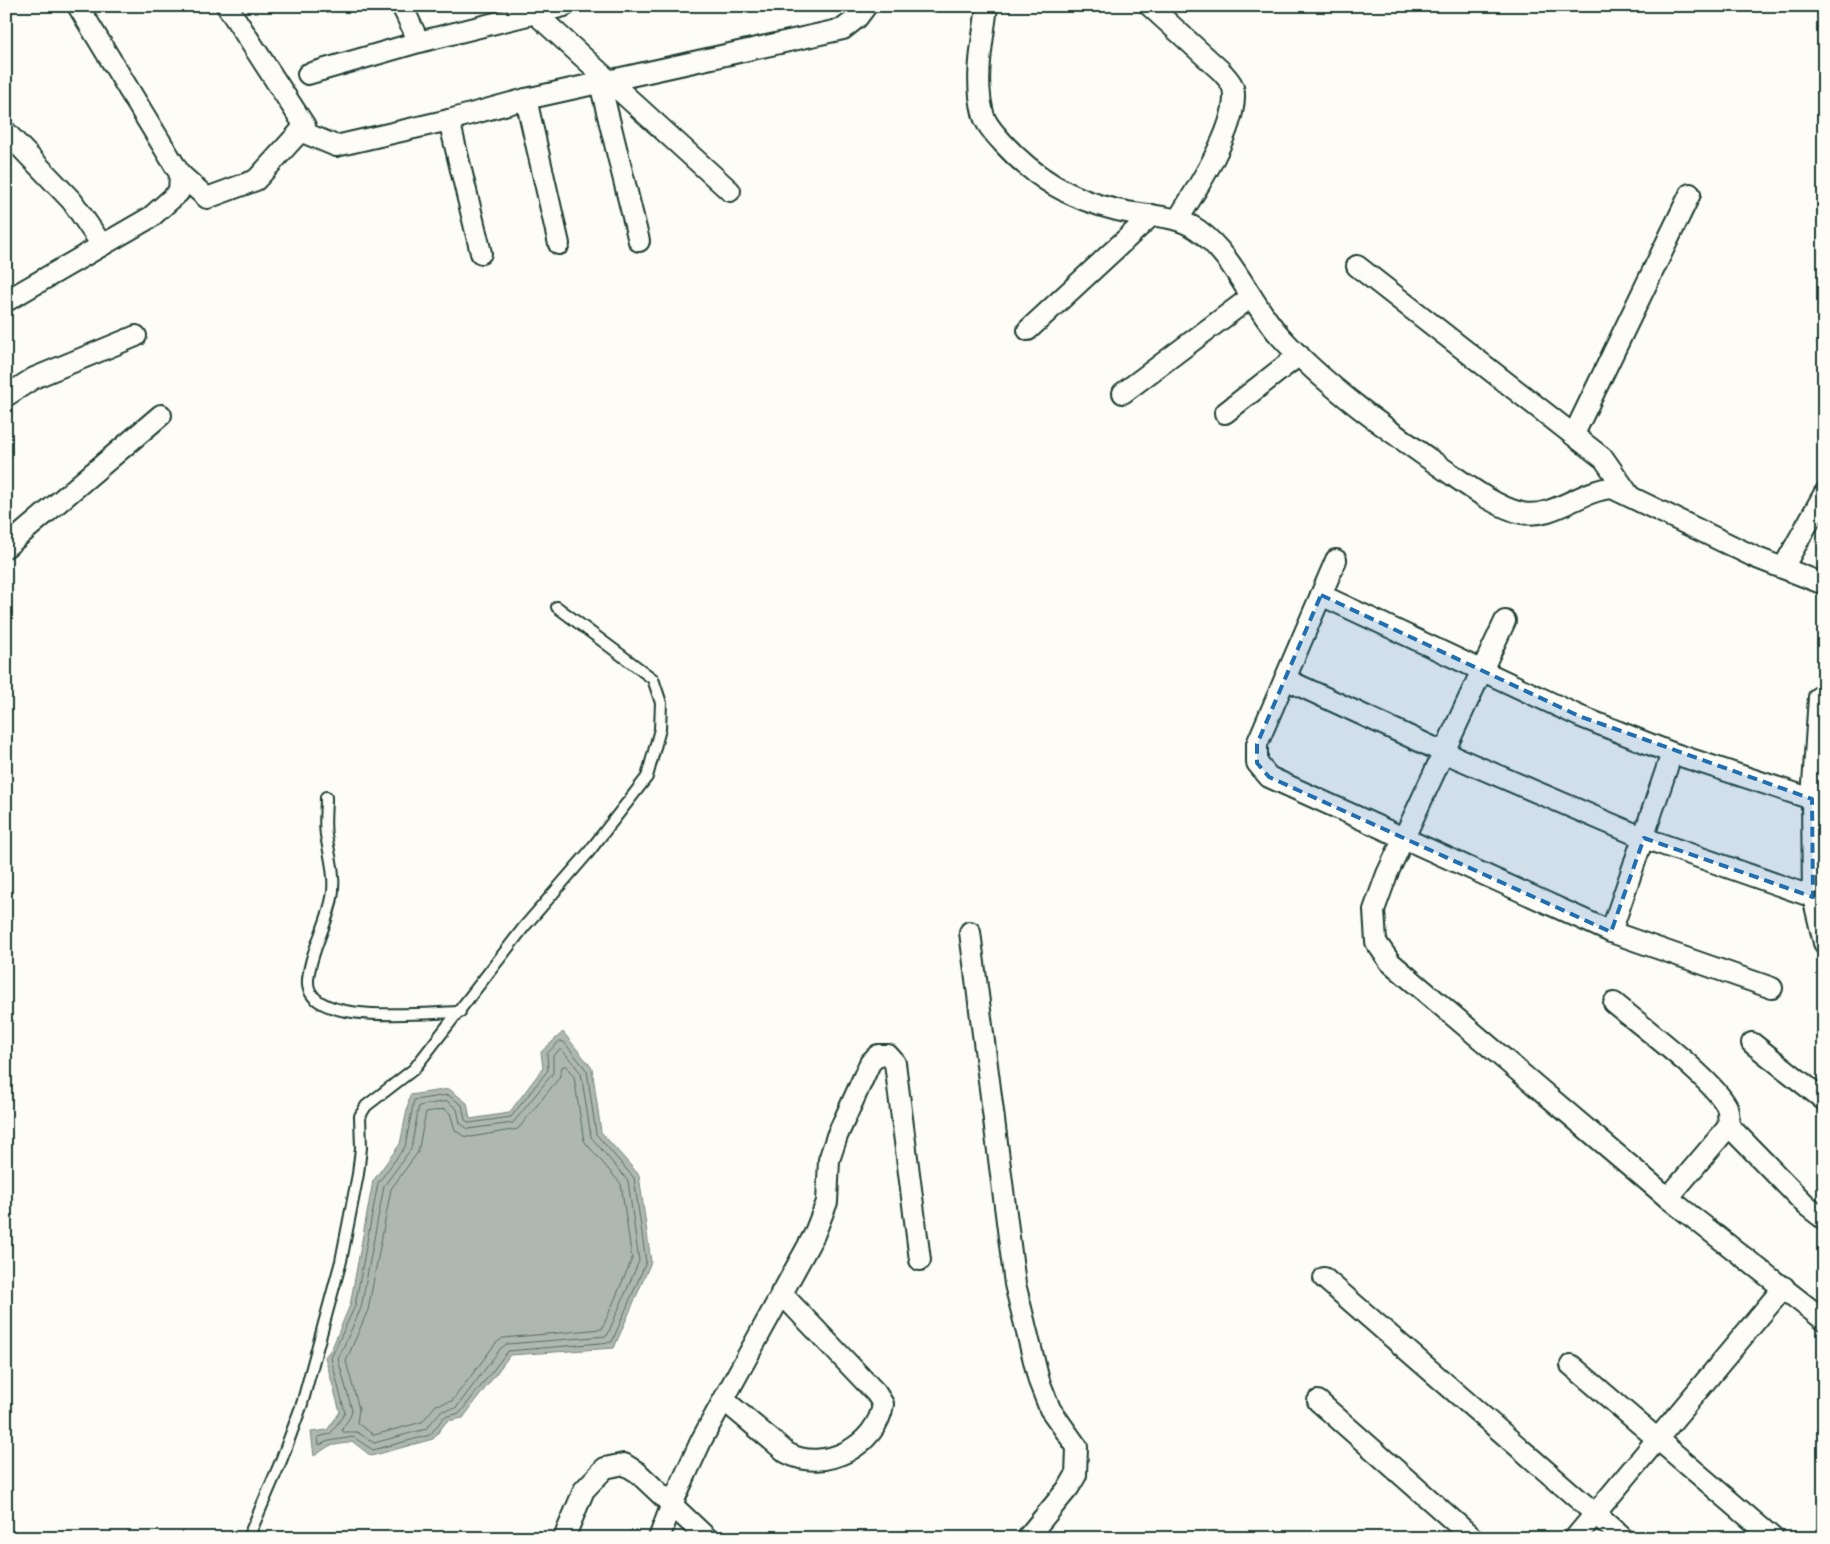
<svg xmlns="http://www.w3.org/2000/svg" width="1830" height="1544" viewBox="0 0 1830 1544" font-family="'Patrick Hand',sans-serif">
<rect width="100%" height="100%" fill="#fdfcf7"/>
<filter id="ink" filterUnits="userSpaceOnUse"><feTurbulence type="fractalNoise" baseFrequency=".02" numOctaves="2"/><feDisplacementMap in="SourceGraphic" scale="10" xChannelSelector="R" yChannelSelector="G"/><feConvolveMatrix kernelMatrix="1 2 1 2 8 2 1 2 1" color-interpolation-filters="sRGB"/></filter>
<g filter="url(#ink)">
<path fill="#aeb8b1" stroke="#75877f" d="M563 1032 592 1068 601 1132 639 1175 651 1262 614 1348 510 1355 463 1418 447 1421 433 1439 371 1456 353 1442 329 1446 314 1456 311 1432 327 1430 340 1412 325 1357 332 1348 350 1305 373 1181 400 1144 410 1095 449 1089 467 1103 470 1119 509 1113 543 1068 541 1052Z"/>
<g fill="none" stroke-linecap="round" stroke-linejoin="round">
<g stroke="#586e66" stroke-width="1">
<path d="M560 1041 564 1042 587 1071 596 1134 634 1178 646 1262 612 1342 508 1351 460 1413 444 1417 430 1435 373 1450 353 1437 329 1441 319 1445 318 1437 330 1434 345 1413 331 1358 355 1306 378 1183 405 1147 414 1100 448 1095 462 1105 465 1120 470 1123 511 1117 548 1070 547 1054Z"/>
<path d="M560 1050 563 1051 581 1073 591 1137 628 1181 639 1261 607 1336 507 1344 501 1348 456 1408 441 1411 426 1429 374 1443 357 1432H343L342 1429 350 1417 352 1410 338 1359 361 1308 384 1186 411 1149 419 1106 447 1101 457 1109 460 1123 468 1129 513 1123 553 1073V1056Z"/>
<path d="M566 1066 574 1077 584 1141 621 1184 632 1259 602 1329 503 1338 496 1343 452 1401 436 1405 422 1422 374 1435 357 1423 359 1409 346 1361 368 1310 391 1189 418 1152 426 1112 445 1109 450 1113 455 1130 463 1136 471 1137 518 1129 559 1078 562 1067Z"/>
</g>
<defs>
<g id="lane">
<path d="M326 797C326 810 324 823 326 835 329 854 335 872 333 891 330 921 311 948 308 979 303 1028 429 1012 460 1012"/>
<path d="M248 1538 281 1461 302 1404 341 1261 358 1174 361 1148 360 1116 366 1106 414 1069 524 927 588 853 647 777 660 729 661 703 653 679 557 607"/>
</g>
<g id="street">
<path d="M402 6 419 42"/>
<path d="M527 6 730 191"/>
<path d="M987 6C983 41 974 78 983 113 985 124 996 135 1003 143 1035 178 1070 199 1117 210 1145 217 1174 213 1198 230 1235 257 1250 303 1280 336 1327 388 1391 432 1448 472 1468 486 1498 508 1522 513 1553 519 1581 490 1612 488L1757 558 1824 584"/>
<path d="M1150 6 1221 71C1228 79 1234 84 1234 95 1235 130 1197 189 1178 219"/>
<path d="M308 74 419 42 564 6"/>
<path d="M600 83 639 241"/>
<path d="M526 99 559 244"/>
<path d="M449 120 481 253"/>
<path d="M300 131 336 146 449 120 526 99 843 29 857 18 866 6"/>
<path d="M6 132 72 201 102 245"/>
<path d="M180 174 207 198 256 180 305 126 227 6"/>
<path d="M1357 266 1604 459 1629 495"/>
<path d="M6 301 151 217 179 192 180 174 78 6"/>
<path d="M1028 330 1152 215"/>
<path d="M1123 393 1251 297"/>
<path d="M6 396 34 378 136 336"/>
<path d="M1225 413 1299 355"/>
<path d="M1574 434 1690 194"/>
<path d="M6 547 161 415"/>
<path d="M1336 560 1257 744V763L1269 777 1611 932 1772 988"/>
<path d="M1783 568 1824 494"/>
<path d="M1321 595 1579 716 1672 753 1812 799"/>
<path d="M1505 621 1387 874 1374 910 1376 942 1390 962 1668 1198 1824 1320"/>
<path d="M1285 679 1443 752 1644 838 1813 897"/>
<path d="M1819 697 1812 799 1813 897 1824 943"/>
<path d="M970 932 1015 1284 1039 1381 1050 1409 1077 1447 1076 1475 1069 1487 1027 1538"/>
<path d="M1611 932 1672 753"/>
<path d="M1614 1003C1639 1024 1715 1081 1727 1107 1729 1113 1728 1120 1729 1126L1806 1205 1824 1219"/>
<path d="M1752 1043 1824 1100"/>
<path d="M1668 1198 1729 1126"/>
<path d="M1324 1278 1623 1538"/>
<path d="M1571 1365 1773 1538"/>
<path d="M724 1400 787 1453C824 1473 877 1446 883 1404L876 1393 781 1293"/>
<path d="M1318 1401 1473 1538"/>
<path d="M564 1538 584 1490 605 1468 624 1464 637 1472 707 1538"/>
<path d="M659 1538 672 1504 702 1439 814 1235 827 1202 829 1160 837 1136 870 1063 878 1055H888L895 1063 920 1260"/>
<path d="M1575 1538 1784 1287"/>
</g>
</defs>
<use href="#lane" stroke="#1f3d34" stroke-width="14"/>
<use href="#street" stroke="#1f3d34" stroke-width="24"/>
<use href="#lane" stroke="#fdfcf7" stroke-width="10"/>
<use href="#street" stroke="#fdfcf7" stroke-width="20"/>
</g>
</g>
<path fill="#1f6fb2" fill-opacity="0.2" stroke="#1f6fb2" stroke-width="4" stroke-dasharray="10 6" stroke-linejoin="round" d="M1321 595 1579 716 1812 799 1813 897 1644 838 1611 932 1269 777 1257 763V744Z"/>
<rect width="1830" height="1544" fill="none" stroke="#fdfcf7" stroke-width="25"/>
<rect x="12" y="12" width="1805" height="1519" fill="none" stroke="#1f3d34" stroke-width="2" filter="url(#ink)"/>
</svg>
